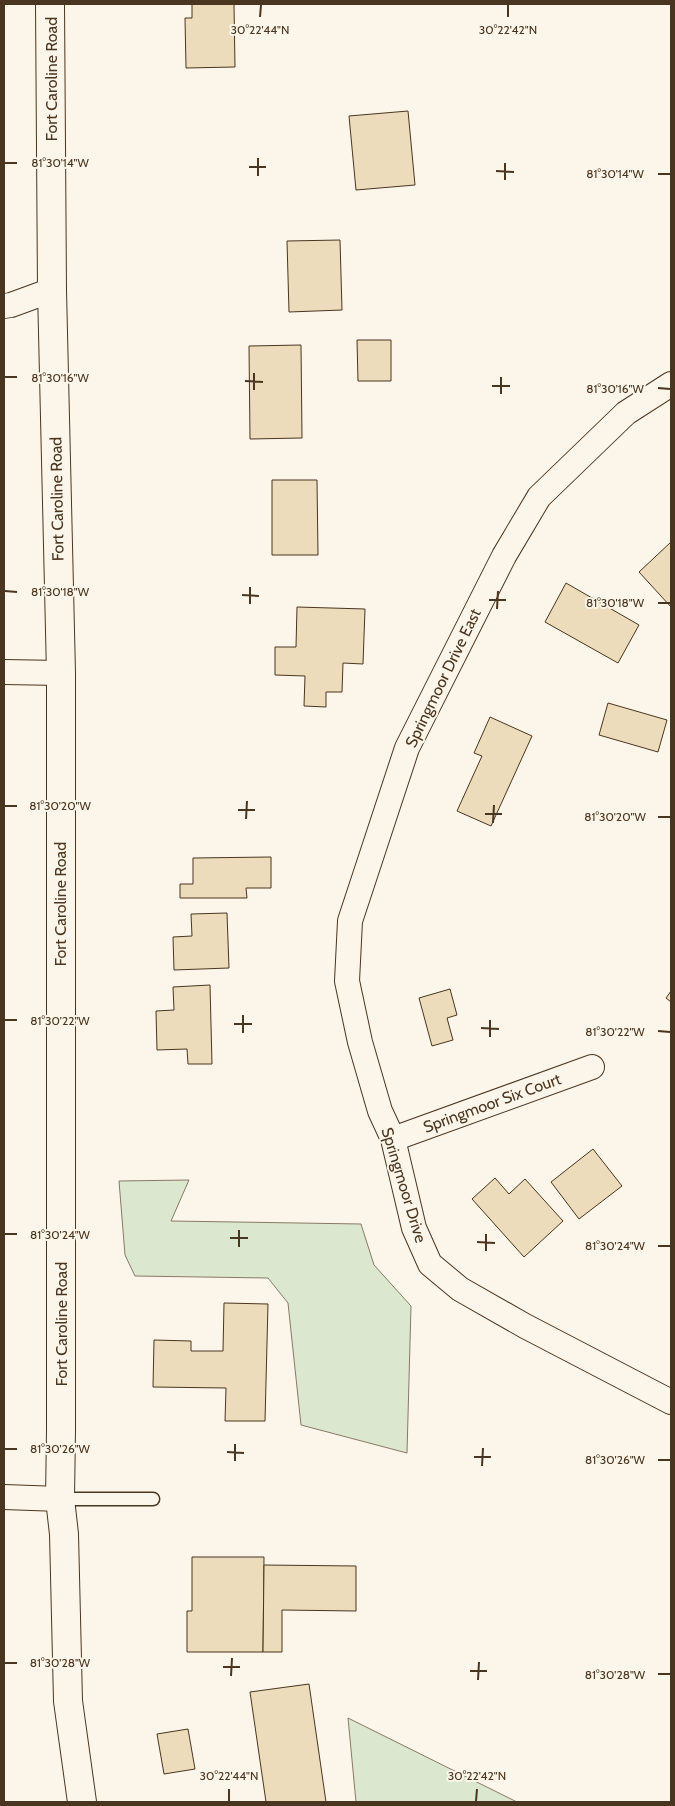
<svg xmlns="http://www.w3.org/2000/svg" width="675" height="1806" viewBox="0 0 675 1806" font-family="Cabin,sans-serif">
<rect width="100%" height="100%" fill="#fbf6e9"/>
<g fill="#dce7d0" stroke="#887966">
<path d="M189 1180 171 1221 361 1224 374 1265 411 1306 407 1453 301 1425 288 1303 268 1278 135 1276 125 1255 119 1181Z"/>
<path d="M348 1718 517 1802H356Z"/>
</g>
<g fill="#ecdcbc" stroke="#4a3520">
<path d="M192 4H234L235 67 186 68 185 18H192Z"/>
<path d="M408 111 415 185 356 190 349 116Z"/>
<path d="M340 240 342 310 289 312 287 241Z"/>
<path d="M357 340H391V381H358Z"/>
<path d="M301 345 302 438 250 439 249 346Z"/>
<path d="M272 480H317L318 555H272Z"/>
<path d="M671 542V607L639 572Z"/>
<path d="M566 583 639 625 618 663 545 622Z"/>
<path d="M297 607 365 609 363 664 343 663 342 692H326V707L304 706 305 676 275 675V647H296Z"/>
<path d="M608 703 667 720 658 752 599 735Z"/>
<path d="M490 717 532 736 491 826 457 811 482 756 474 753Z"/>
<path d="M271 857V888H246L247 898H180V884H193V858Z"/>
<path d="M227 913 229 968 174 970 173 937 192 936 191 914Z"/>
<path d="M210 985 212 1064H188L187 1049 157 1050 156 1011 174 1010 173 987Z"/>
<path d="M450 989 457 1015 447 1018 453 1040 432 1046 419 998Z"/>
<path d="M671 991V1002L666 998Z"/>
<path d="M593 1149 622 1186 579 1219 551 1182Z"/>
<path d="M495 1178 509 1194 525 1179 563 1221 524 1257 472 1199Z"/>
<path d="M224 1303 268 1304 265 1421H225L226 1388 153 1387 154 1340 191 1341V1351H223Z"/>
<path d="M192 1557H264L263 1652H187V1611H192Z"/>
<path d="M264 1565 356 1566V1611L282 1610V1652H263Z"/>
<path d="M309 1684 326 1802H266L250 1692Z"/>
<path d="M188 1729 195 1769 164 1774 157 1734Z"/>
</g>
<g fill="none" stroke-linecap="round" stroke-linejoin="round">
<defs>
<path id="lane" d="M60 1499H153"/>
<g id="street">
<path d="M4 306 11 305 52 290"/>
<path d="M671 384 626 413 539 497 504 556 407 748 350 921 347 981 360 1042 380 1111 393 1139 414 1228 430 1264 460 1289 525 1326 671 1402"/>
<path d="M4 672 61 673"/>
<path d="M393 1139 592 1067"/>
<path d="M4 1497 60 1499"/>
</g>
<path id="secondary" d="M50 4 52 290 61 673V1430L60 1499 64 1534 68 1701 82 1802"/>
</defs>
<use href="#lane" stroke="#4a3520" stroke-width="15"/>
<use href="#street" stroke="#4a3520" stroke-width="26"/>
<use href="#secondary" stroke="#4a3520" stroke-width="30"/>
<use href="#lane" stroke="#fbf6e9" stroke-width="12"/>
<use href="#street" stroke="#fbf6e9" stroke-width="24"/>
<use href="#secondary" stroke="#fbf6e9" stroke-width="28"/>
</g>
<path fill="none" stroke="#4a3520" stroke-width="2" d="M260 17 261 5M508 17V5M5 163H17M249 167H266M496 171 514 172M658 174H670M258 176V158M505 180V163M5 377H17M245 381 263 382M492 386H510M658 388 670 389M254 390V373M501 394V377M5 591 17 592M242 595 259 596M489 600H506M658 603H670M250 604V587M497 609 498 591M5 806H17M238 810H255M485 814H502M658 817H670M246 819 247 801M493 823 494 805M5 1020H17M234 1024H252M481 1028 499 1029M658 1031 670 1032M243 1033V1015M490 1037V1020M5 1234H17M230 1238H248M477 1242 495 1243M658 1246H670M239 1247V1230M486 1251V1234M5 1449H17M227 1452 244 1453M474 1457H491M658 1460H670M235 1461V1444M482 1466 483 1448M5 1663H17M223 1667H240M470 1671H487M658 1674H670M231 1676 232 1658M478 1680 479 1662M229 1801V1789M476 1801 477 1789"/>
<g text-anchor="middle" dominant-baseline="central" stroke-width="4" stroke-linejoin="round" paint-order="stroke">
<g font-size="16" fill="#4a3520" stroke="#fbf6e9">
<text transform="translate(51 79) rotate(-90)">Fort Caroline Road</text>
<text transform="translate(57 499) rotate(-91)">Fort Caroline Road</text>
<text transform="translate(443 678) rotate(-64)">Springmoor Drive East</text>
<text transform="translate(60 904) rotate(-90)">Fort Caroline Road</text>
<text transform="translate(492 1103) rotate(-20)">Springmoor Six Court</text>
<text transform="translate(404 1185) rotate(73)">Springmoor Drive</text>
<text transform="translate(61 1324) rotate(-90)">Fort Caroline Road</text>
</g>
</g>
<g font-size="12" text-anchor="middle" fill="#4a3520" stroke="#fbf6e9" stroke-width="4" stroke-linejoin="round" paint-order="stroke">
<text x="260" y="34">30°22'44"N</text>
<text x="508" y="34">30°22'42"N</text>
<text x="60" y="167">81°30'14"W</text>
<text x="615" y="178">81°30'14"W</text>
<text x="60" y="382">81°30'16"W</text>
<text x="615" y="393">81°30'16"W</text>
<text x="60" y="596">81°30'18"W</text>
<text x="615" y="607">81°30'18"W</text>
<text x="60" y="810">81°30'20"W</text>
<text x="615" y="821">81°30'20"W</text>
<text x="60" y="1025">81°30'22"W</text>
<text x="615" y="1036">81°30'22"W</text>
<text x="60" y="1239">81°30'24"W</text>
<text x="615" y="1250">81°30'24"W</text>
<text x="60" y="1453">81°30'26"W</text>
<text x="615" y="1464">81°30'26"W</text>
<text x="60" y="1667">81°30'28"W</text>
<text x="615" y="1679">81°30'28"W</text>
<text x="229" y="1780">30°22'44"N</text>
<text x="477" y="1780">30°22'42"N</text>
</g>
<rect width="675" height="1806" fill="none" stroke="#4a3520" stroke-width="10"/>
</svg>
